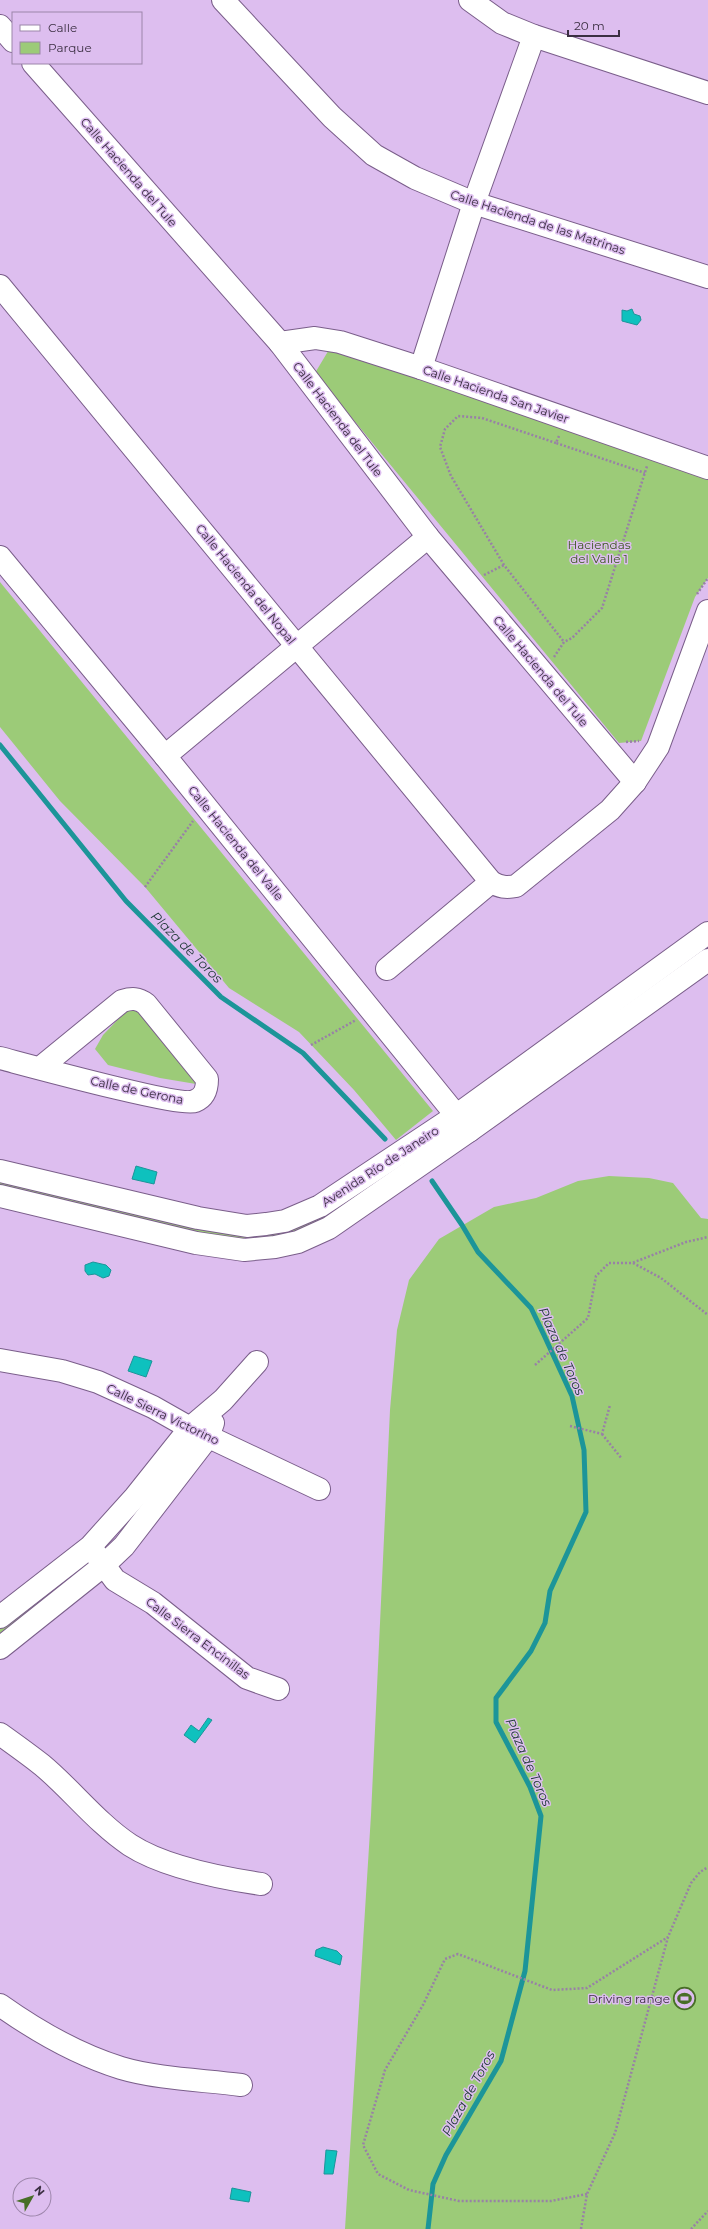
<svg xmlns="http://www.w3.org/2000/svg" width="708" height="2229" viewBox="0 0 708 2229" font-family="Montserrat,sans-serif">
<rect width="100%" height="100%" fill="#ddbeef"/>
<g fill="#9ccb78">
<path d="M330 348 708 476V578L695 597 641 741 619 743 315 373Z"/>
<path d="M0 582 433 1111 396 1140 354 1090 299 1032 229 988 145 887 60 801 0 727Z"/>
<path d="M130 1007 154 1009 200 1057 196 1084 160 1078 108 1065 95 1049 103 1035Z"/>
<path d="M454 1132 311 1227C280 1238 252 1241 220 1238L0 1189V1177L253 1232Z"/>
<path d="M609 1176 649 1178 673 1183 701 1218 708 1219V2229H345L371 1815 390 1410 397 1330 409 1280 439 1239 494 1207 536 1198 578 1181Z"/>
<path d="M67 1571 74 1580 0 1638V1625Z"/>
</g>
<g fill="#0ec1be" stroke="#1c9599">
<path d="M632 309 634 314 640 316 641 320 637 325 622 321V310L627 311Z"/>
<path d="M136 1166 157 1172 154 1184 132 1179Z"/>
<path d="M93 1262 106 1265 111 1270 109 1276 103 1278 95 1274 88 1275 85 1271V1265Z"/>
<path d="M134 1356 152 1361 146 1377 128 1371Z"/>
<path d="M208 1718 212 1720 195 1743 184 1735 191 1725 199 1731Z"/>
<path d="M323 1947 337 1951 342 1956 340 1965 315 1956 316 1950Z"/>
<path d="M326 2150 337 2151 333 2174H324Z"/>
<path d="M232 2188 251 2192 249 2202 230 2199Z"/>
</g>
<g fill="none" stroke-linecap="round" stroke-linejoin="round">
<g stroke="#1c9599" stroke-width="5">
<path d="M0 745 126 901 221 997 303 1053 385 1139"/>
<path d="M428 2229 433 2184 446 2155 501 2061 525 1971 541 1816 530 1787 496 1722V1698L531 1651 545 1623 550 1591 586 1512 584 1450 572 1396 544 1335 531 1308 478 1252 462 1225 432 1181"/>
</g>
<defs>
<g id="minor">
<path d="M223 0 332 117 374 155 415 178 474 203 708 277"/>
<path d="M470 0 502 23 534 36 708 93"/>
<path d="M0 26 13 41"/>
<path d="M33 63 280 343 428 537 635 782"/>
<path d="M0 286 491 882C500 887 506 888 516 886L610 810 635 782 658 747 708 611"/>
<path d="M280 343 315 338 340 342 421 368 708 468"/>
<path d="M421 368 474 203 534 36"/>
<path d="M165 756 428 537"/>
<path d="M387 969 491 882"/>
<path d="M0 1058C27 1065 180 1107 195 1101 205 1097 207 1089 207 1079L146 1004C138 998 132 998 122 1001L40 1068"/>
<path d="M0 1171 198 1218 247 1226 266 1224 285 1221 320 1206 457 1115"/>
<path d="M0 1196 196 1243 244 1250 275 1247 298 1242 329 1228 469 1131"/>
<path d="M0 1360 62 1371 98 1382 153 1407 190 1428 319 1489"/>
<path d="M95 1553 115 1580 153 1603 247 1678 278 1689"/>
<path d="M0 1617 90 1547 135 1497 190 1428 223 1400 257 1362"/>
<path d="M0 1648 104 1565 124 1546 208 1437 213 1423"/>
<path d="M0 1734C14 1744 28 1754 42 1765 72 1790 97 1823 130 1845 164 1867 221 1878 261 1884"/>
<path d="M0 2005C38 2032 76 2054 121 2068 158 2079 203 2080 241 2085"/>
</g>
<g id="major">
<path d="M0 557 165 756 469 1131 708 960"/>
<path d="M457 1115 708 933"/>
</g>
</defs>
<use href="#minor" stroke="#7a5e8a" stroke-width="24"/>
<use href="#major" stroke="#7a5e8a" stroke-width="24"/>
<g stroke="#9881a6" stroke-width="2.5" stroke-dasharray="2 2" stroke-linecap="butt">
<path d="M559 436 556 443 645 473"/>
<path d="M556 443 482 418 458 416 445 429 440 447 451 476 504 565 564 642"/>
<path d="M484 575 504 565"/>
<path d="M697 594 708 578"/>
<path d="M554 657 564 642 572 638 602 608 647 466"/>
<path d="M626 742 639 741"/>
<path d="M145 887 193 821"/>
<path d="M311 1045 356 1020"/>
<path d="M633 1263 661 1278 708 1315"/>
<path d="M535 1365 588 1318 596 1276 609 1263H632L686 1242 708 1237"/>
<path d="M570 1426 602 1434 610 1405"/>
<path d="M602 1434 622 1459"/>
<path d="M587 2194 551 2201H459L409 2190 378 2174 363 2145 385 2070 423 2005 445 1959 458 1954 552 1990 587 1988 668 1937"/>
<path d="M581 2229 587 2194 615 2133 668 1937 691 1883 700 1872 708 1867"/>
<path d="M691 2229 708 2211"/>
</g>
<use href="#minor" stroke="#fff" stroke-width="22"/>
<use href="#major" stroke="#fff" stroke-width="22"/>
</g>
<defs>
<symbol id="stadium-ring" viewBox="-11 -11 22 22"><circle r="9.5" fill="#ddbeef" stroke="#486e27" stroke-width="1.5"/><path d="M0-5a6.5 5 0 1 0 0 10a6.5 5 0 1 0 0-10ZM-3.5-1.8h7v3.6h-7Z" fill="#486e27"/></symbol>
</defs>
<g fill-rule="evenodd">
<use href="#stadium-ring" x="672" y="1986" width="25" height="25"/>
</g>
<g text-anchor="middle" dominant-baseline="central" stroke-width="3" stroke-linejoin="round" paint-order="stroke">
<g font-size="12" fill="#3b2f42" stroke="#ddbeef">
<text transform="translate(129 172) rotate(49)">Calle Hacienda del Tule</text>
<text transform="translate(538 222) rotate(18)">Calle Hacienda de las Matrinas</text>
<text transform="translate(496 394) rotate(19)">Calle Hacienda San Javier</text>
<text transform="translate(338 419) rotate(53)">Calle Hacienda del Tule</text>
<text transform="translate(246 584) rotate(51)">Calle Hacienda del Nopal</text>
<text transform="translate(541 671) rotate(50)">Calle Hacienda del Tule</text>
<text transform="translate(236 843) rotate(51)">Calle Hacienda del Valle</text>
<text transform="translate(137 1090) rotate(12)">Calle de Gerona</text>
<text transform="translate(380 1166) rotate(-33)">Avenida Río de Janeiro</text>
<text transform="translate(163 1414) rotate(26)">Calle Sierra Victorino</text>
<text transform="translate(198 1638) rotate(37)">Calle Sierra Encinillas</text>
</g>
<g font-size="12" fill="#39581d" stroke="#ddbeef">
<text x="599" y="544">Haciendas<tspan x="599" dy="14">del Valle 1</tspan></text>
</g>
<g font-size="12" fill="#3b2f42" stroke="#ddbeef" text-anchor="end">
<text x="670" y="1998">Driving range</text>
</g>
<g font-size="13" font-style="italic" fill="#203938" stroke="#ddbeef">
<text transform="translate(187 947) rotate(45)">Plaza de Toros</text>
<text transform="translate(562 1351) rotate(66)">Plaza de Toros</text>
<text transform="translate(529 1762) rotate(66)">Plaza de Toros</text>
<text transform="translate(468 2093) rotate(-61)">Plaza de Toros</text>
</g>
</g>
<rect x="12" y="12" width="130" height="52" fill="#ddbeef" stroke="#9c85aa"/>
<rect x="20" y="25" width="20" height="6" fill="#ffffff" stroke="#9c85aa"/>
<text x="48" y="32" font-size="12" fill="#3b2f42">Calle</text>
<rect x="20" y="42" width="20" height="12" fill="#9ccb78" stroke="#9c85aa"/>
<text x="48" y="52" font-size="12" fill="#3b2f42">Parque</text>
<g transform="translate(32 2197) rotate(51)"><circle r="19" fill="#ddbeef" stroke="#9c85aa"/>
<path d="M0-3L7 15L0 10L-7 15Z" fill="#486e27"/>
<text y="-6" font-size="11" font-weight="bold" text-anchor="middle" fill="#3b2f42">N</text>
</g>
<path d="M568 30v6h51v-6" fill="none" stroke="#3b2f42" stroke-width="2"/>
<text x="574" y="30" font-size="12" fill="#3b2f42" stroke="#ddbeef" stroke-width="3" paint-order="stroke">20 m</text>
</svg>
